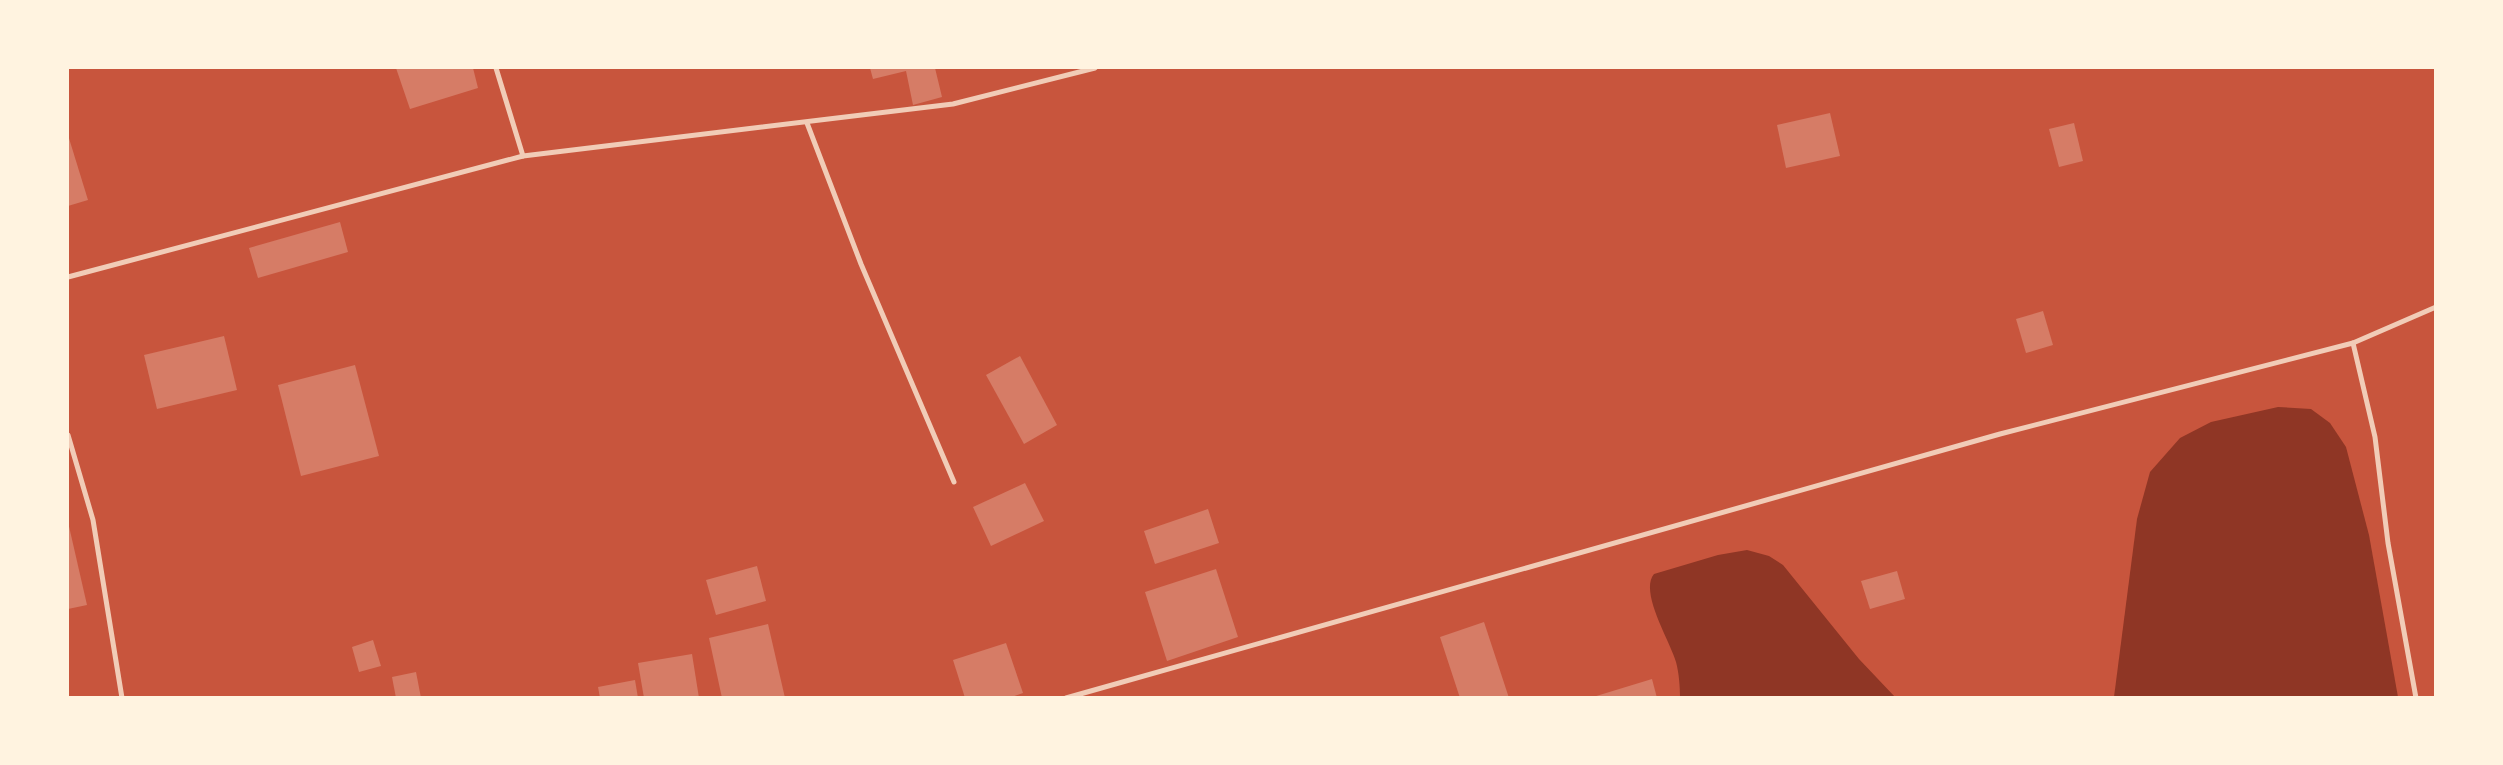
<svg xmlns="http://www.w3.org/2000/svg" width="2503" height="765" viewBox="0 0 2503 765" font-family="'DM Sans',sans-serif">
<rect width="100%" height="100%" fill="#c8553d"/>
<g fill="#8f3625">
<path d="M2278 407 2311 409 2330 423 2346 447 2369 535 2398 697H2114L2137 519 2150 472 2180 438 2211 422Z"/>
<path d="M1747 550 1769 556 1783 565 1859 659 1895 697H1680C1680 687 1679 673 1676 662 1670 641 1639 592 1654 574L1718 555Z"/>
</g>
<g fill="#d67c66">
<path d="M396 68H473L478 88 410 109Z"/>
<path d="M870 68H935L942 97 913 105 906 71 873 79Z"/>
<path d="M1830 113 1840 156 1786 168 1777 125Z"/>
<path d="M2074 123 2083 161 2059 167 2049 129Z"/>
<path d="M68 135 88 200 68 206Z"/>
<path d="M340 222 348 252 258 278 249 248Z"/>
<path d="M2043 311 2053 345 2026 353 2016 319Z"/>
<path d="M224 336 237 390 157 409 144 355Z"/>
<path d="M1020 356 1057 425 1024 444 986 375Z"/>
<path d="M355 365 379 456 301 476 278 385Z"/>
<path d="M1025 483 1044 521 991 546 973 507Z"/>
<path d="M1208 509 1219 543 1155 564 1144 531Z"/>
<path d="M68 522 87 605 68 609Z"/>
<path d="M757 566 766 601 716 615 706 580Z"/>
<path d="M1216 569 1238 637 1167 661 1145 592Z"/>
<path d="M1897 571 1905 599 1870 609 1861 581Z"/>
<path d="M1484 622 1509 698H1460L1440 637Z"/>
<path d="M768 624 785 698H722L709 638Z"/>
<path d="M373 640 381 666 359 672 352 647Z"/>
<path d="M1006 643 1023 693 1009 698H965L953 660Z"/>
<path d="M692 654 699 698H644L638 663Z"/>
<path d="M416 672 421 698H396L392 677Z"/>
<path d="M1652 679 1657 698H1593V697Z"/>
<path d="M635 680 638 698H600L598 687Z"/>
</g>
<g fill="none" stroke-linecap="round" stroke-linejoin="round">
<g stroke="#f1ccb7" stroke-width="5">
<path d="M807 123 861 264 954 482"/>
<path d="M523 156 953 104 1095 68"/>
<path d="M68 277 523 156 496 68"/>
<path d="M2353 343 2375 437 2388 543 2416 698"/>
<path d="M68 435 93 520 122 698"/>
<path d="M1066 698 2000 434 2353 343 2436 307"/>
</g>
</g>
<rect width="2503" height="765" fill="none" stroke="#fff3e0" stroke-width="138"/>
</svg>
